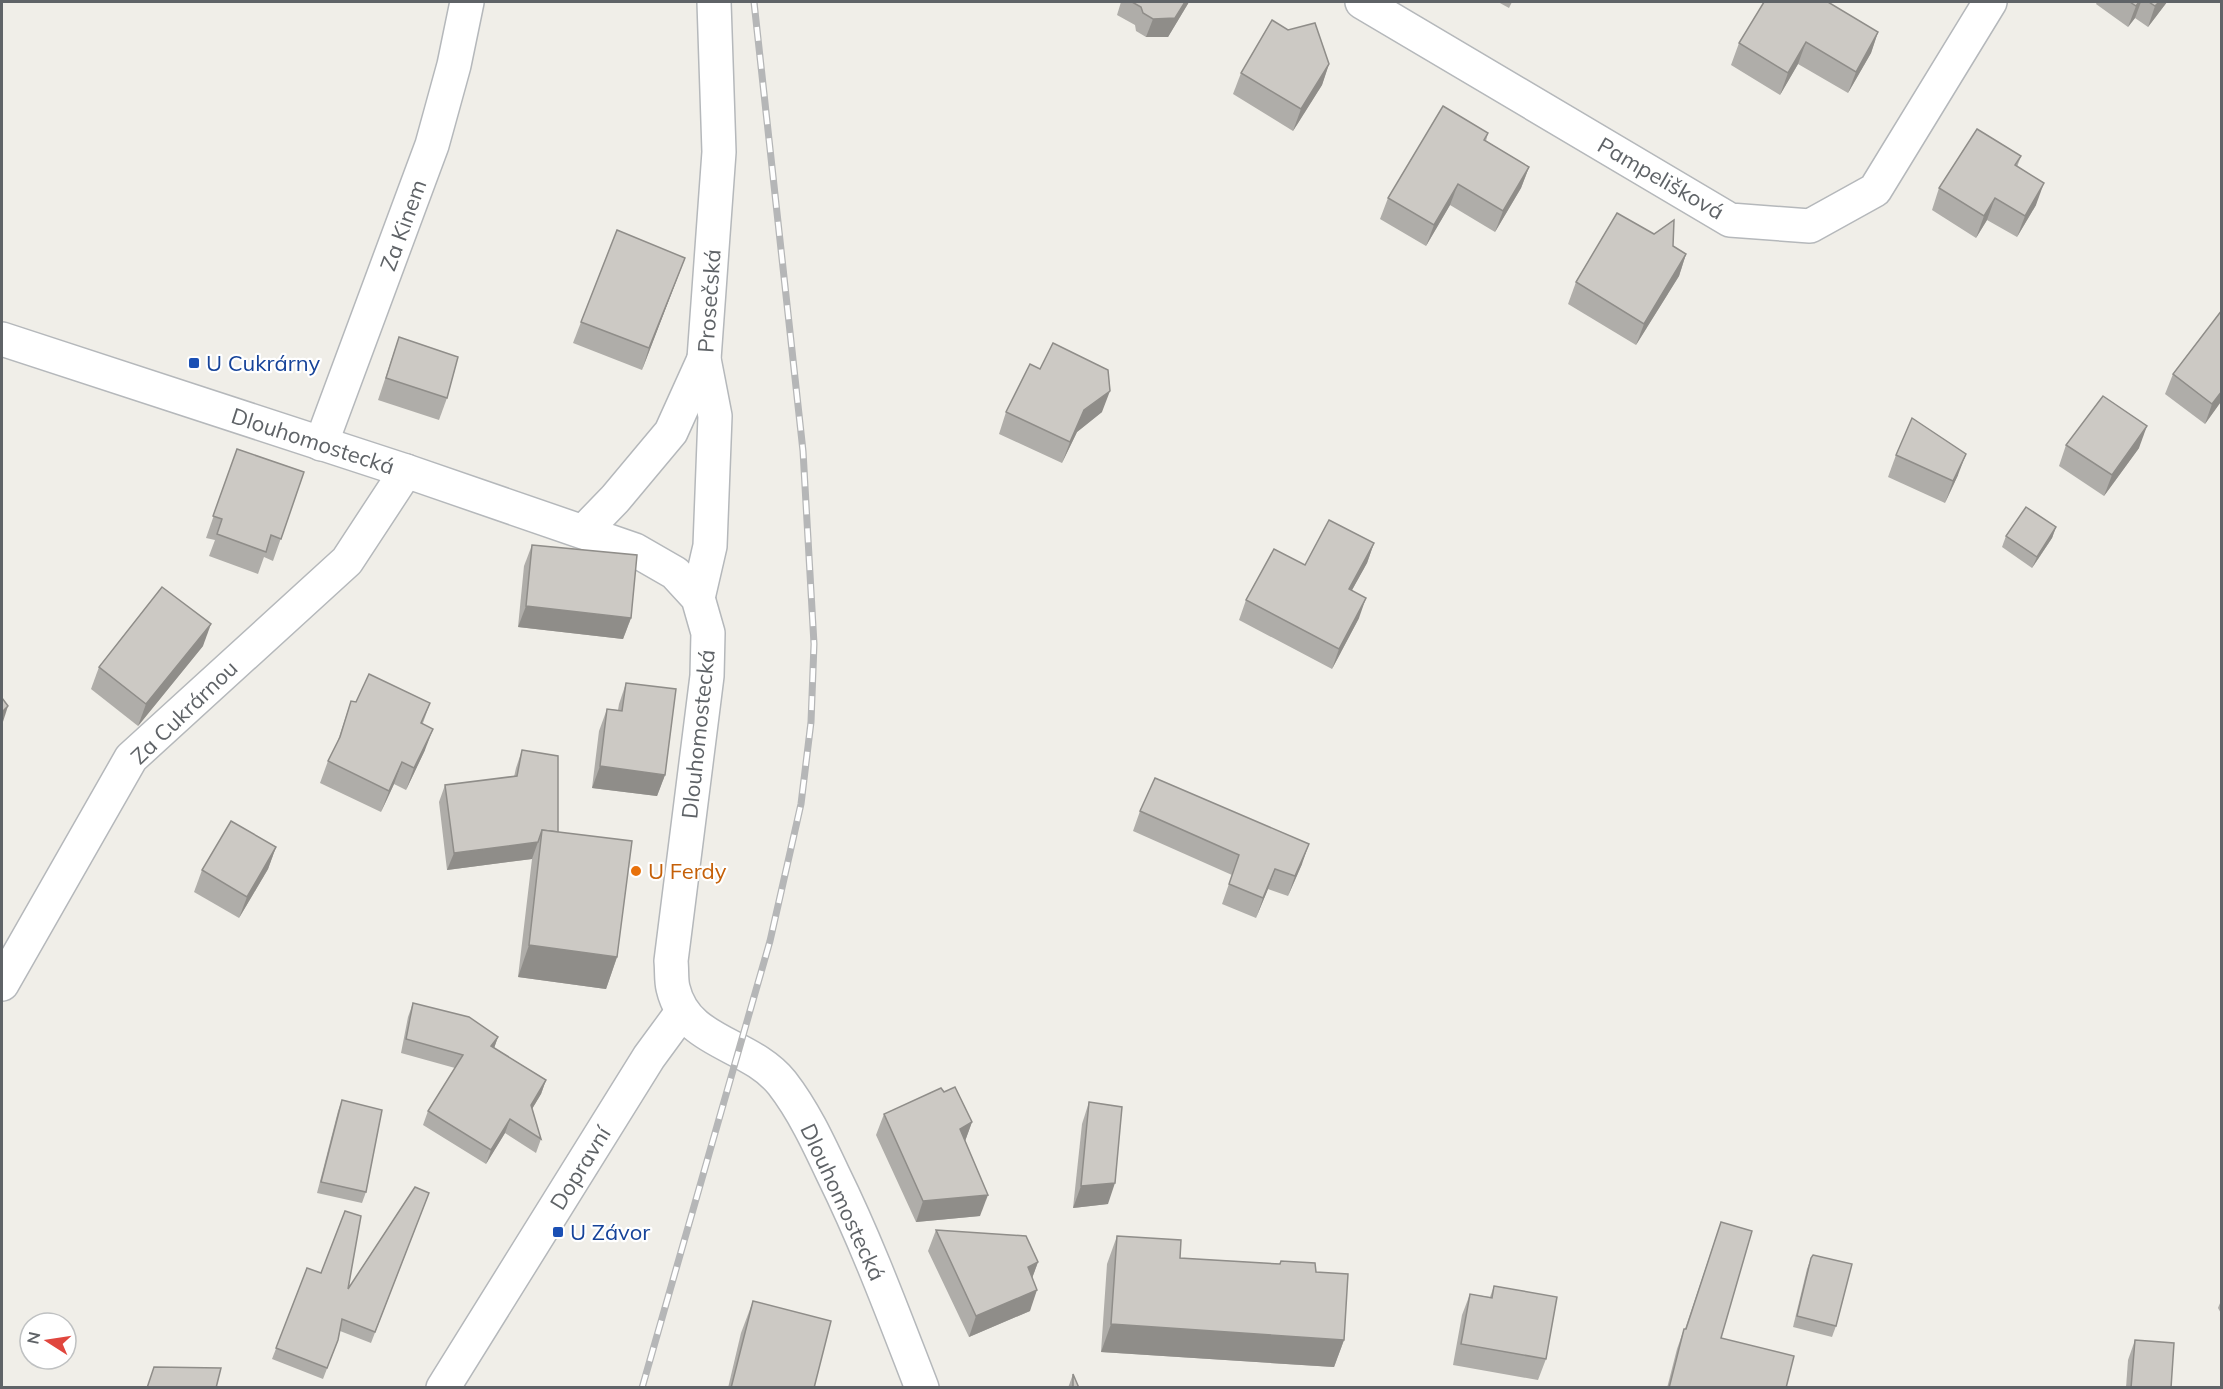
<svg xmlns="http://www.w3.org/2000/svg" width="2223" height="1389" viewBox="0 0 2223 1389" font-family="Mulish,sans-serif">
<rect width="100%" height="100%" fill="#f0eee8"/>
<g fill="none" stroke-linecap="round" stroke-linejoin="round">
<defs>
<g id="minor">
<path d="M1362 2 1730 220 1810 226 1875 190 1990 2"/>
<path d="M321 444 432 145 454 65 467 2"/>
<path d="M584 531 615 499 671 432 704 359"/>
<path d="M698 598 710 546 715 416 704 359 719 152 714 2"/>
<path d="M2 984 131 758 347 561 406 471"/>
<path d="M443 1388 649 1057 682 1012"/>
</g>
<path id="tertiary" d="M2 339 406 471 635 550 675 573 698 598 708 633 707 676 671 961C672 970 671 980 673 988 686 1044 749 1042 782 1083 803 1110 818 1142 833 1174 867 1243 894 1316 922 1388"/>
</defs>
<use href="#minor" stroke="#b5b8bb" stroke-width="36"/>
<use href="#tertiary" stroke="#b5b8bb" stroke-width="36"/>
<use href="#minor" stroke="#fff" stroke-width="33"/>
<use href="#tertiary" stroke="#fff" stroke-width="33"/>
<defs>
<path id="rail" d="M642 1388 770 941 801 804 811 722 814 644 803 451 754 2"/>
</defs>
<use href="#rail" stroke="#b5b6b7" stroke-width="7"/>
<use href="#rail" stroke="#fff" stroke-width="4.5" stroke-dasharray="14" stroke-linecap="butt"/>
</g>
<g fill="#afada9">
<path d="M1121 2H1189L1168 37H1146L1136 31 1135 25 1117 15Z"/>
<path d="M1498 2H1512L1509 8Z"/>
<path d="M2097 2H2167L2148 27 2135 18 2128 27 2096 4Z"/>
<path d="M1878 32 1871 53 1848 93 1798 64 1780 95 1731 65 1739 43Z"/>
<path d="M1329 64 1322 85 1293 131 1233 94 1241 73Z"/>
<path d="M1488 133 1486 141 1529 167 1521 188 1495 232 1450 205 1426 246 1380 219 1388 198Z"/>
<path d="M2021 156 2017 167 2036 205 2017 237 1987 220 1976 238 1932 210 1939 188Z"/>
<path d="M1686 254 1679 276 1636 345 1568 304 1576 282Z"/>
<path d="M685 258 642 370 573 343 581 322Z"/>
<path d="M2222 310V405L2220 403 2205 424 2165 394 2173 374Z"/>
<path d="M399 337 447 398 439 420 378 400Z"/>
<path d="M1040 369 1102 412 1077 432 1062 463 999 434 1006 412Z"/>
<path d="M2066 445 2139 448 2104 496 2059 466Z"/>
<path d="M237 449 304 472 273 561 264 557 258 574 209 556 215 540 206 538Z"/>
<path d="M1896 455 1958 475 1945 503 1888 477Z"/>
<path d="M2056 527 2052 538 2032 568 2002 547 2006 536Z"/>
<path d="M1374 543 1367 563 1352 590 1359 618 1332 669 1239 620 1246 600 1305 565Z"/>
<path d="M532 545 631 618 623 639 518 627 524 566Z"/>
<path d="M203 646 138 726 91 689 99 667Z"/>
<path d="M626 683 665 775 657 796 592 788 599 731 607 709 618 710 619 704Z"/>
<path d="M351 701 430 703 423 723 425 750 406 790 394 784 381 812 320 783 328 761 337 743Z"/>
<path d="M522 750 558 832 617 957 606 989 518 977 532 859 447 870 439 802 445 785 514 777 516 768Z"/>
<path d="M1140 811 1302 864 1288 896 1268 889 1256 918 1222 904 1232 875 1133 831Z"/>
<path d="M276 847 268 869 239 918 194 892 202 870Z"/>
<path d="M413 1003 498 1037 494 1048 546 1080 541 1094 532 1109 541 1139 536 1153 505 1133 486 1164 423 1125 428 1111 455 1068 401 1053 408 1017Z"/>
<path d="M342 1100 366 1192 362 1203 317 1193 338 1111Z"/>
<path d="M1089 1102 1108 1204 1073 1208 1082 1124Z"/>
<path d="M884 1114 972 1122 965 1141 980 1216 916 1222 876 1135Z"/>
<path d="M429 1193 371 1343 340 1331 338 1340 323 1379 272 1359 307 1268 348 1289Z"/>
<path d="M1721 1222V1338L1786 1388H1667L1677 1349 1684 1329H1685Z"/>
<path d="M936 1230 1038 1262 1032 1278 1030 1311 969 1337 928 1251Z"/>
<path d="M1117 1236 1180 1258 1279 1264 1281 1261 1316 1272 1344 1340 1334 1367 1101 1352 1107 1264Z"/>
<path d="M1811 1258 1836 1326 1832 1337 1793 1327 1807 1269Z"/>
<path d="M1494 1286 1546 1359 1538 1380 1453 1365 1462 1315 1470 1294 1490 1297Z"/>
<path d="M2222 1298V1315L2218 1308Z"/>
<path d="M753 1301 814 1388H728L741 1333Z"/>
<path d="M2135 1340 2171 1388H2126L2128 1360Z"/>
<path d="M1073 1374 1079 1388H1068Z"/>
</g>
<g fill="#8f8d89">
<path d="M1185 2H1189L1168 37H1146L1153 19Z"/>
<path d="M2139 2H2141L2135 18 2128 27 2136 6Z"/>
<path d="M2159 2H2167L2148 27 2155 6Z"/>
<path d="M1878 32 1871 53 1848 93 1856 72Z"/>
<path d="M1806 42 1798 64 1780 95 1788 73Z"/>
<path d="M1329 64 1322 85 1293 131 1301 109Z"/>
<path d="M1529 167 1521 188 1495 232 1503 211Z"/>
<path d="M2044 183 2036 205 2017 237 2025 216Z"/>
<path d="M1458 184 1450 205 1426 246 1434 225Z"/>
<path d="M1995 198 1987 220 1976 238 1984 216Z"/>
<path d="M1686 254 1679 276 1636 345 1644 324Z"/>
<path d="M685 258 677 279 642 370 649 348Z"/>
<path d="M1110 391 1102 412 1077 432 1062 463 1070 442 1084 410Z"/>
<path d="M2222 391V398L2220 403 2205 424 2212 404Z"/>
<path d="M2147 426 2139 448 2104 496 2112 475Z"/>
<path d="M1966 454 1958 475 1945 503 1953 481Z"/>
<path d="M2056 527 2052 538 2032 568 2037 557Z"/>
<path d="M1374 543 1367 563 1342 608 1349 589Z"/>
<path d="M1366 598 1359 618 1332 669 1339 649Z"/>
<path d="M526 606 631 618 623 639 518 627Z"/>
<path d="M211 624 203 646 138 726 146 704Z"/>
<path d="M8 706 2 725V712Z"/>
<path d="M433 729 425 750 406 790 414 768Z"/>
<path d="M402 762 394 784 381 812 389 791Z"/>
<path d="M600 766 665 775 657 796 592 788Z"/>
<path d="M538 842 532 859 447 870 454 853Z"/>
<path d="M1309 844 1302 864 1288 896 1295 876Z"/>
<path d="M276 847 268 869 239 918 247 897Z"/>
<path d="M1275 869 1268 889 1256 918 1263 898Z"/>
<path d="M529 945 617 957 606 989 518 977Z"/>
<path d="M498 1037 493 1051 491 1046Z"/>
<path d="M546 1080 541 1094 526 1119 531 1105Z"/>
<path d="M510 1119 505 1133 486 1164 491 1150Z"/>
<path d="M972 1122 964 1144 960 1129Z"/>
<path d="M1115 1183 1108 1204 1073 1208 1081 1186Z"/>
<path d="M988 1195 980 1216 916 1222 923 1201Z"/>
<path d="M1038 1262 1030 1284 1028 1267Z"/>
<path d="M1037 1290 1030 1311 969 1337 976 1316Z"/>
<path d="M1111 1324 1344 1340 1334 1367 1101 1352Z"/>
</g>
<g fill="#ccc9c4" stroke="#8f8d89" stroke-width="1.5">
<path d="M1132 2H1185L1175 18 1153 19 1143 13 1141 7Z"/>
<path d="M1764 2H1828L1878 32 1856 72 1806 42 1788 73 1739 43Z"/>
<path d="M2130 2H2139L2136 6Z"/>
<path d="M2149 2H2159L2155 6Z"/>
<path d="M1272 20 1288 30 1315 23 1329 64 1301 109 1241 73Z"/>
<path d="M1443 106 1488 133 1484 140 1529 167 1503 211 1458 184 1434 225 1388 198Z"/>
<path d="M1977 129 2021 156 2015 165 2044 183 2025 216 1995 198 1984 216 1939 188Z"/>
<path d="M1617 213 1654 234 1674 220 1673 246 1686 254 1644 324 1576 282Z"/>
<path d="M617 230 685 258 649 348 581 322Z"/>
<path d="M2222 310V391L2212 404 2173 374Z"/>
<path d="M399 337 458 357 447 398 386 378Z"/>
<path d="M1053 343 1108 370 1110 391 1084 410 1070 442 1006 412 1030 364 1040 369Z"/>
<path d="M2103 396 2147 426 2112 475 2066 445Z"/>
<path d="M1912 418 1966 454 1953 481 1896 455Z"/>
<path d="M237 449 304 472 281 539 271 535 266 552 217 534 222 519 213 516Z"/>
<path d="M2026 507 2056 527 2037 557 2006 536Z"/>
<path d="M1329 520 1374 543 1349 589 1366 598 1339 649 1246 600 1274 549 1305 565Z"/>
<path d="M532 545 637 555 631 618 526 606Z"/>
<path d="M162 587 211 624 146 704 99 667Z"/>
<path d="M369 674 430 703 421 723 433 729 414 768 402 762 389 791 328 761 340 737 351 701 356 702Z"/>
<path d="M626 683 676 689 665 775 600 766 607 709 622 711Z"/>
<path d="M2 698 8 706 2 712Z"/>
<path d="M522 750 558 756V832L542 830 538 842 454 853 445 785 517 776Z"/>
<path d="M1155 778 1309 844 1295 876 1275 869 1263 898 1229 884 1239 855 1140 811Z"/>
<path d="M231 821 276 847 247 897 202 870Z"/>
<path d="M542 830 632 841 617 957 529 945Z"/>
<path d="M413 1003 469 1017 498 1037 491 1046 546 1080 531 1105 541 1139 510 1119 491 1150 428 1111 463 1055 406 1039Z"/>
<path d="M955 1087 972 1122 960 1129 988 1195 923 1201 884 1114 941 1088 944 1092Z"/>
<path d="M342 1100 382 1110 366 1192 321 1182Z"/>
<path d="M1089 1102 1122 1107 1115 1183 1081 1186Z"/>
<path d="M415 1187 429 1193 375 1332 342 1319 338 1340 327 1368 276 1348 307 1268 321 1273 345 1211 361 1216 348 1289Z"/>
<path d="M1721 1222 1752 1231 1721 1338 1794 1356 1786 1388H1669L1684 1329H1686Z"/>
<path d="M936 1230 1026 1236 1038 1262 1028 1267 1037 1290 976 1316Z"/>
<path d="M1117 1236 1181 1240 1180 1258 1280 1264 1281 1261 1315 1263 1316 1272 1348 1274 1344 1340 1111 1324Z"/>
<path d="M1813 1255 1852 1264 1836 1326 1797 1316 1811 1258Z"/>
<path d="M1494 1286 1557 1297 1546 1359 1461 1344 1470 1294 1492 1298Z"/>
<path d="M753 1301 831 1321 814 1388H731Z"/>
<path d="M2135 1340 2174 1343 2171 1388H2131Z"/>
<path d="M154 1367 221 1368 216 1388H147Z"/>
<path d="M1073 1374 1079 1388H1073Z"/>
</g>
<g fill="#1a4fb4" stroke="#fff" stroke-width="2">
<rect x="188" y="357" width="12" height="12" rx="3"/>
<rect x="552" y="1226" width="12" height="12" rx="3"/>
</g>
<circle fill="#e8710a" stroke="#fff" stroke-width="2" cx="636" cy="871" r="6"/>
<g text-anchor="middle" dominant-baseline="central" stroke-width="4.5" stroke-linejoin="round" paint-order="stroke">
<g font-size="22" fill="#5f6367" stroke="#fff">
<text transform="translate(1661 178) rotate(30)">Pampelišková</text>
<text transform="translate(403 225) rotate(-70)">Za Kinem</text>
<text transform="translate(709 301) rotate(-86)">Prosečská</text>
<text transform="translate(313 441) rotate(18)">Dlouhomostecká</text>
<text transform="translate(184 712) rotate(-44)">Za Cukrárnou</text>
<text transform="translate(698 734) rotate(-84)">Dlouhomostecká</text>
<text transform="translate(580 1168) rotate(-58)">Dopravní</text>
<text transform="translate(843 1202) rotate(65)">Dlouhomostecká</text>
</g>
<g font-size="22" fill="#164399" stroke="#fff" text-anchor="start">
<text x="206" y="363">U Cukrárny</text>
<text x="570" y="1232">U Závor</text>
</g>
<g font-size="22" fill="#c56008" stroke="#fff" text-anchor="start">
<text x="648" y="871">U Ferdy</text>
</g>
</g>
<rect width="2223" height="1389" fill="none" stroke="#5f6367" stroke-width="6"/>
<g transform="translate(48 1341) rotate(282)"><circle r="28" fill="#ffffff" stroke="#bfc1c2" stroke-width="1.5"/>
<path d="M0-4.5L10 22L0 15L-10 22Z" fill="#e0463e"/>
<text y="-9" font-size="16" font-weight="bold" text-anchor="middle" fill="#5f6367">N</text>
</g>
</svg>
